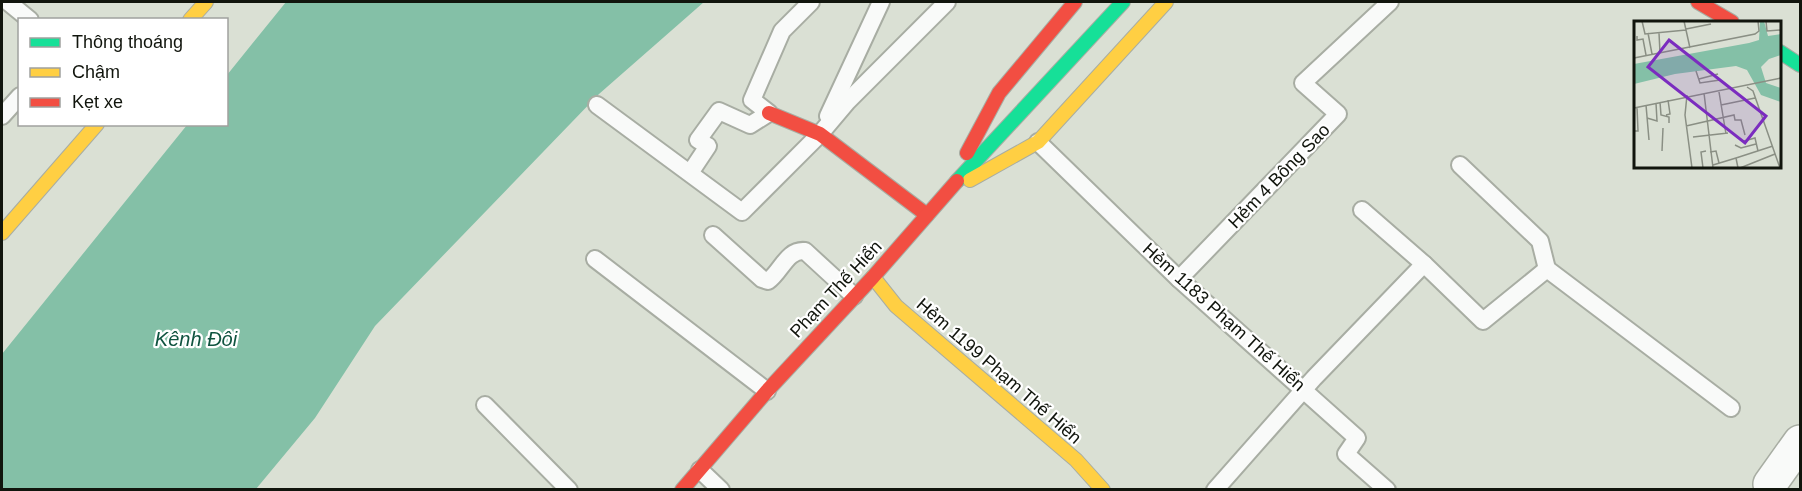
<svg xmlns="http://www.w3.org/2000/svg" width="1802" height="491" viewBox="0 0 1802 491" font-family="Helvetica,sans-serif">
<rect width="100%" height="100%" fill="#dae0d4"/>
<path fill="#84c0a7" d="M286 2H704L599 94 375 326 315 418 256 489 2 490V354L187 125 226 124 227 75Z"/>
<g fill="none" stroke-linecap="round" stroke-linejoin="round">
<defs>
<g id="lane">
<path d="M8 2 30 20"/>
<path d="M597 105 742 212 820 134 847 102 947 2"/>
<path d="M2 116 20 96"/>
<path d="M828 116 881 2"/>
<path d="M1038 142 1179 279 1357 438 1346 454 1387 490"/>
<path d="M1460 165 1540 241 1547 269"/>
<path d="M690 173 708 146 698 140 719 111 750 125 769 113 752 100 782 31 811 2"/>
<path d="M1362 210 1424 264"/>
<path d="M713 235 762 279 768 281C781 272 787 249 805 251L854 296"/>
<path d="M595 259 767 391"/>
<path d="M1179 279 1338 114 1303 83 1390 2"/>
<path d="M485 405 569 490"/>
<path d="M700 470 721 490"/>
<path d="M1215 490 1314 378 1424 264 1483 321 1547 269 1731 408"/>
</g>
<path id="street" d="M1770 484 1800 442"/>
<g id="fast">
<path d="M1780 52 1800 65"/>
<path d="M957 181 1123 2"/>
</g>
<g id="slow">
<path d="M190 20 206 2"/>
<path d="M970 180 1038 142 1166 2"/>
<path d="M2 233 97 124"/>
<path d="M873 277 896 306 1076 460 1103 490"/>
</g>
<g id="jam">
<path d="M1698 2 1732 22"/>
<path d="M769 113 820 134 927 215"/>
<path d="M967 153 999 93 1075 2"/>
<path d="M682 490 767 391 873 277 957 181"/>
</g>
</defs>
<use href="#lane" stroke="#a8ada3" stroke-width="20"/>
<use href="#street" stroke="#a8ada3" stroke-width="36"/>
<use href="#fast" stroke="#a8ada3" stroke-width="16"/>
<use href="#slow" stroke="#a8ada3" stroke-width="16"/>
<use href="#jam" stroke="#a8ada3" stroke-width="16"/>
<use href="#lane" stroke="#f9faf9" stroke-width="16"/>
<use href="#street" stroke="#f9faf9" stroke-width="33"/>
<use href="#fast" stroke="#16e098" stroke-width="14"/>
<use href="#slow" stroke="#ffcf43" stroke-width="14"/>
<use href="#jam" stroke="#f24e42" stroke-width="14"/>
</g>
<g text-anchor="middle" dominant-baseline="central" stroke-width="4.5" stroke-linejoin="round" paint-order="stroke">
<g font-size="18" fill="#11150d" stroke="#fff">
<text transform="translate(1279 176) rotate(-46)">Hẻm 4 Bông Sao</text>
<text transform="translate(836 289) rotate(-47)">Phạm Thế Hiển</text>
<text transform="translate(1224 317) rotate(42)">Hẻm 1183 Phạm Thế Hiển</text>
<text transform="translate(999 371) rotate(41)">Hẻm 1199 Phạm Thế Hiển</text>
</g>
<g font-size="20" font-style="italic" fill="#105440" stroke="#fff">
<text x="196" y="339">Kênh Đôi</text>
</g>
</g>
<g transform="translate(1634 21)">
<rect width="147" height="147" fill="#dae0d4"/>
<path d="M126 0H130L134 15 147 13V34L135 38 127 46 132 62 147 67V81L127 74 113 49 102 45 41 53 0 63V43L115 22 125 19Z" fill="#84c0a7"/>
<path fill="none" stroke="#8a8f84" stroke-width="1.5" d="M8 0 11 13 52 9M50 0 56 27M132 0 133 10 147 9M52 8 77 3M14 12 18 33M25 12 26 32M3 15V19L9 18 12 34M0 37 121 13 125 10 124 0M62 50 66 62 86 59M65 58 84 53M113 66 119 70 146 147M85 71 92 113M70 72 79 147M53 74 51 94 58 147M26 81 27 94 35 96V102M12 84 15 119M87 84 121 77M0 87 147 57M32 94 36 93 34 79M13 97 23 100 22 82M52 105 100 94 101 99H107L111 114M0 110H4L3 86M59 116 94 112M110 120 121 117 124 130M101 124 107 127 122 123M28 130 29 107M76 131 82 130 85 142M102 137 139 125M79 144 102 137 104 147M69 147 67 131 72 130M106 147 141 133"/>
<path fill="#7b2cbf" fill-opacity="0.15" stroke="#7b2cbf" stroke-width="3" d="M35 19 132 95 111 122 14 46Z"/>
<rect width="147" height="147" fill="none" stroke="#11150d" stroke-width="3"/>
</g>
<rect width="1802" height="491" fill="none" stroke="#11150d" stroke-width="6"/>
<rect x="18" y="18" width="210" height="108" fill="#ffffff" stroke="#a0a19e" stroke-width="1.5"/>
<rect x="30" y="38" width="30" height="9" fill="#16e098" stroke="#a0a19e" stroke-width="1.5"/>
<text x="72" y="48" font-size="18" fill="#11150d">Thông thoáng</text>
<rect x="30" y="68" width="30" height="9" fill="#ffcf43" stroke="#a0a19e" stroke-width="1.5"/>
<text x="72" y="78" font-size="18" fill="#11150d">Chậm</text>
<rect x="30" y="98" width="30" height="9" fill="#f24e42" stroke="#a0a19e" stroke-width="1.5"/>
<text x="72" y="108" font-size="18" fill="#11150d">Kẹt xe</text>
</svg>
